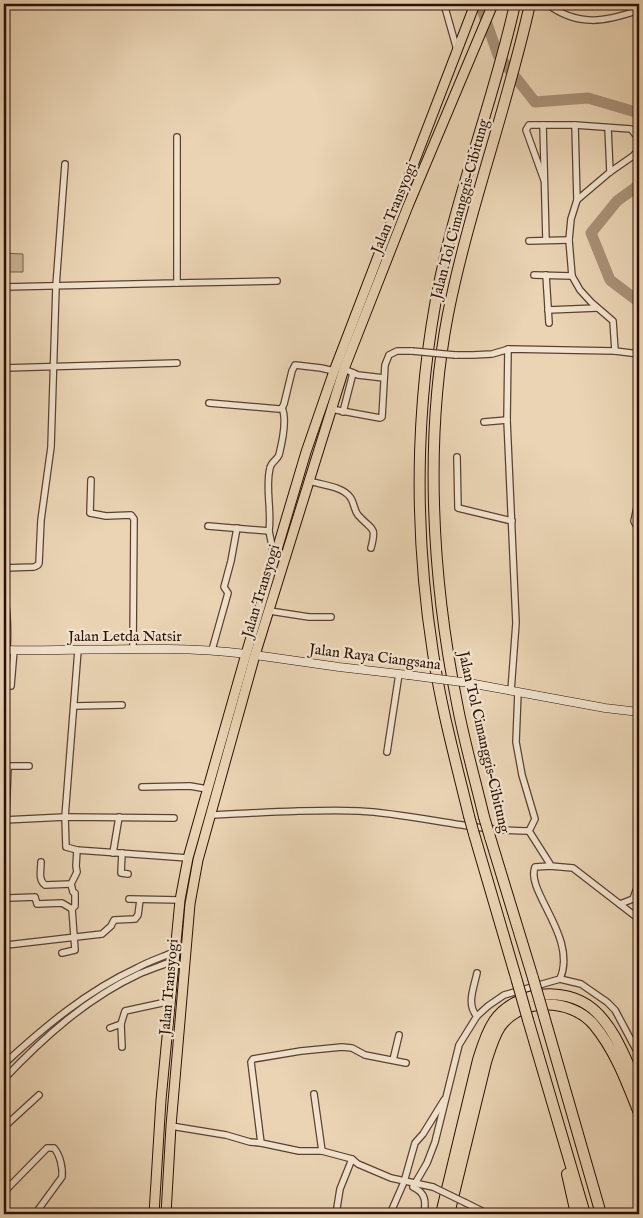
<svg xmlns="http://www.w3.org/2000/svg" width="643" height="1218" viewBox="0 0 643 1218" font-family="'IM FELL English',serif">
<rect width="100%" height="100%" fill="#ead4b4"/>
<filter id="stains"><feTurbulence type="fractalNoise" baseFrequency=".004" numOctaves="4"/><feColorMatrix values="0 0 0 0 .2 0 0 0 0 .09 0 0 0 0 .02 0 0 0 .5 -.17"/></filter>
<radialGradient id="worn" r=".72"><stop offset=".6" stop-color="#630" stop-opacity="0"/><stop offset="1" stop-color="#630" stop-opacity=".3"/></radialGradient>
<path fill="#cab396" stroke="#7b614d" d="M4 253 23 254V272H4Z"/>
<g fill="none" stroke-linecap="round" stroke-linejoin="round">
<g stroke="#a99178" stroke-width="11">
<path d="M480 4 498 55 535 102 588 98 639 113"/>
<path d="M639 185 617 201 591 233 610 280 639 302"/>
</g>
<defs>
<g id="minor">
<path d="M444 4 457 50"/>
<path d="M547 4C578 27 605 22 639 10"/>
<path d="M543 125 546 240"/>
<path d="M575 125 577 200"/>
<path d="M608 128 610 172"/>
<path d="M544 180 526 130 529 125H575L631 129 639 139"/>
<path d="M529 241 569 240"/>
<path d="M534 275 572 276"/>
<path d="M546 275 549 323"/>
<path d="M177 283 277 281"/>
<path d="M4 287 177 283V137"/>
<path d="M548 310 597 308"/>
<path d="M508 349 507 420 516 623 511 691"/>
<path d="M615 351 613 321 591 302 580 290 572 276 569 240 571 219 577 200 610 172 633 156 639 149"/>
<path d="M455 355H473L492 354 509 349 615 351 639 354"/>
<path d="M4 368 177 363"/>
<path d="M344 369 358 375 384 378"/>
<path d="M209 403 279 409 282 408 284 404 292 371 295 365 321 368 334 371"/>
<path d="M331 409 380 418 382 417 385 365 389 355 397 351H412"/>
<path d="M343 412 353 373"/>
<path d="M484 422 507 420"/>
<path d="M457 457 458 508 512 521"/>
<path d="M91 480 90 513 106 516 131 515 134 519 133 648"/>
<path d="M310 481C321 485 342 486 350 497 354 502 354 510 358 515 372 531 377 525 371 548"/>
<path d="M639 498 634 521 636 525 639 526"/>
<path d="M208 526 269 531C272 510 265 488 270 468 271 462 277 460 279 455 282 443 287 419 282 408"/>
<path d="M269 531 274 556"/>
<path d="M4 568 34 567 38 565 39 563 41 520 51 447 56 286 65 164"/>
<path d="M4 594C8 613 8 631 7 650"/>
<path d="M270 611 309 617H331"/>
<path d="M78 650 65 817 66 847 77 850 188 858"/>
<path d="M212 650 228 593 224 587 231 561 237 528"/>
<path d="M11 686 14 650"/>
<path d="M518 692 516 742 522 775 535 819 529 831"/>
<path d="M74 706 122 705"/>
<path d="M387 752 399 674"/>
<path d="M142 787 190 786 207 789"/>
<path d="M211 815C260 813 310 809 359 811 416 814 471 831 529 831"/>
<path d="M4 820 65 817 174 818"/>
<path d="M6 820 8 766H29"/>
<path d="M529 831 550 864V866"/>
<path d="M113 853 119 817"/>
<path d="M122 853 121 873 128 874"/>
<path d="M41 862C41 870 38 880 45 885L71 884"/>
<path d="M9 898 35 897 37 904 62 903 72 909"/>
<path d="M129 899 180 900"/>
<path d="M620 904 633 899 639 882"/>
<path d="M7 945 102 934 111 926 114 920 135 919 138 915 140 900"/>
<path d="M62 953 75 950 72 909 75 906V893L73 892 71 884 77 872 76 866 77 850"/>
<path d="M560 979C578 937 525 891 535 867L550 866 573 868 639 919"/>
<path d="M477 1016C466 1005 474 987 477 973"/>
<path d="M110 1028 121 1024"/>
<path d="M122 1047 121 1024 125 1011 171 1001"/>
<path d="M393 1060 399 1035"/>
<path d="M4 1064C44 1027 87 991 137 968 149 961 163 957 176 951"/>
<path d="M4 1079C43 1038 87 998 139 974 151 969 163 965 175 960"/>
<path d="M314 1094 322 1151"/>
<path d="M171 1126 226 1135 250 1142 261 1143 299 1151H322L352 1159 358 1164 391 1178 433 1187"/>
<path d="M4 1127 39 1095"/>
<path d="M261 1143 251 1062 253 1059 301 1051 342 1047 352 1048 365 1055 406 1063"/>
<path d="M4 1192 47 1148H54C60 1155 63 1168 62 1177L35 1214"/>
<path d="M466 1203 488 1214"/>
<path d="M336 1214 340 1189 352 1159"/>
<path d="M390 1214 404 1182 415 1143 423 1134 444 1100"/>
<path d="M424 1214C426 1202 426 1193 413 1187L427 1163 435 1142 459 1045 477 1016 488 1006 504 995 560 979 581 984 607 1002 615 1010 639 1055"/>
<path d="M464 1214H467"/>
</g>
<g id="secondary">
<path d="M4 650C85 652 165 644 246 654"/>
<path d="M255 655 339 667 408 675"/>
<path d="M469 683 605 708 639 712"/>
</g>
<g id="trunk">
<path d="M154 1214 161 1100 180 900 188 858 246 654 306 452 334 371 475 4"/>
<path d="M166 1214 171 1126 190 904 198 860 255 655 344 369 408 206 493 4"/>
</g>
<g id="motorway">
<path d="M469 816C456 762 441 708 433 653 412 519 415 380 447 248 467 166 497 86 515 4"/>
<path d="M484 817C475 779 464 741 457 703 432 579 424 439 448 314 469 209 507 108 530 4"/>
<path d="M474 834 517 981"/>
<path d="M490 837 533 978"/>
<path d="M544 1016 601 1214"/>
<path d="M528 1020 585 1214"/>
<path d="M567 1174 576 1214"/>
<path d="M441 1214 478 1060C482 1047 486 1033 494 1021 515 991 564 985 593 1009 616 1029 626 1061 639 1088"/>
<path d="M449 1214 486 1062C490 1050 493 1038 500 1027 521 997 571 998 594 1025 615 1050 627 1083 639 1113"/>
</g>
</defs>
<use href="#minor" stroke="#5c4030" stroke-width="8"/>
<use href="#secondary" stroke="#2c0f04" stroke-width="9"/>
<use href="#trunk" stroke="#2c0f04" stroke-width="11"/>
<use href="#motorway" stroke="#2c0f04" stroke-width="12"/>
<use href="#minor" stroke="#f1e3ce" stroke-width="5.5"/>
<use href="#secondary" stroke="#f1e3ce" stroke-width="8"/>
<use href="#trunk" stroke="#ead4b4" stroke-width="9"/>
<use href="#motorway" stroke="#ead4b4" stroke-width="10"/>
<defs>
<g id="minor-bridge">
<path d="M412 351 455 355"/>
<path d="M433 1187 466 1203"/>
</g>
<path id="secondary-bridge" d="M408 675 469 683"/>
<g id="motorway-bridge">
<path d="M469 816 474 834"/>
<path d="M484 817 490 837"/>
<path d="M533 978 544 1016"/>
<path d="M517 981 528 1020"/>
</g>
</defs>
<use href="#minor-bridge" stroke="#5c4030" stroke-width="8" stroke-linecap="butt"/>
<use href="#secondary-bridge" stroke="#2c0f04" stroke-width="9" stroke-linecap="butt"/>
<use href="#motorway-bridge" stroke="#2c0f04" stroke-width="12" stroke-linecap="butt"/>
<use href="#minor-bridge" stroke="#f1e3ce" stroke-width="5.5"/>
<use href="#secondary-bridge" stroke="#f1e3ce" stroke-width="8"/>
<use href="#motorway-bridge" stroke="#ead4b4" stroke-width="10"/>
</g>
<g text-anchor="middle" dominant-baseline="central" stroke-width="4.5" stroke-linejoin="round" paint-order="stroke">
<g font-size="15" fill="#2c0f04" stroke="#f1e3ce">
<text transform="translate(394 208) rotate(-68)">Jalan Transyogi</text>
<text transform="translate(460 209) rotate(-75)">Jalan Tol Cimanggis–Cibitung</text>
<text transform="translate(261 591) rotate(-73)">Jalan Transyogi</text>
<text x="125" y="636">Jalan Letda Natsir</text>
<text transform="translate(375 657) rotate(7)">Jalan Raya Ciangsana</text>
<text transform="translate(484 742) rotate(77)">Jalan Tol Cimanggis–Cibitung</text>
<text transform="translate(169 987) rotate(-85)">Jalan Transyogi</text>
</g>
</g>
<rect width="643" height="1218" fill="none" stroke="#ead4b4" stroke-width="20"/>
<rect x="5" y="5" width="633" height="1208" fill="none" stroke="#2c0f04" stroke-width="2.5"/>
<rect x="10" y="10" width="623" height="1198" fill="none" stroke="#2c0f04"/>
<rect width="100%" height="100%" filter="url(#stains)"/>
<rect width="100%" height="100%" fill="url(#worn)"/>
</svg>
